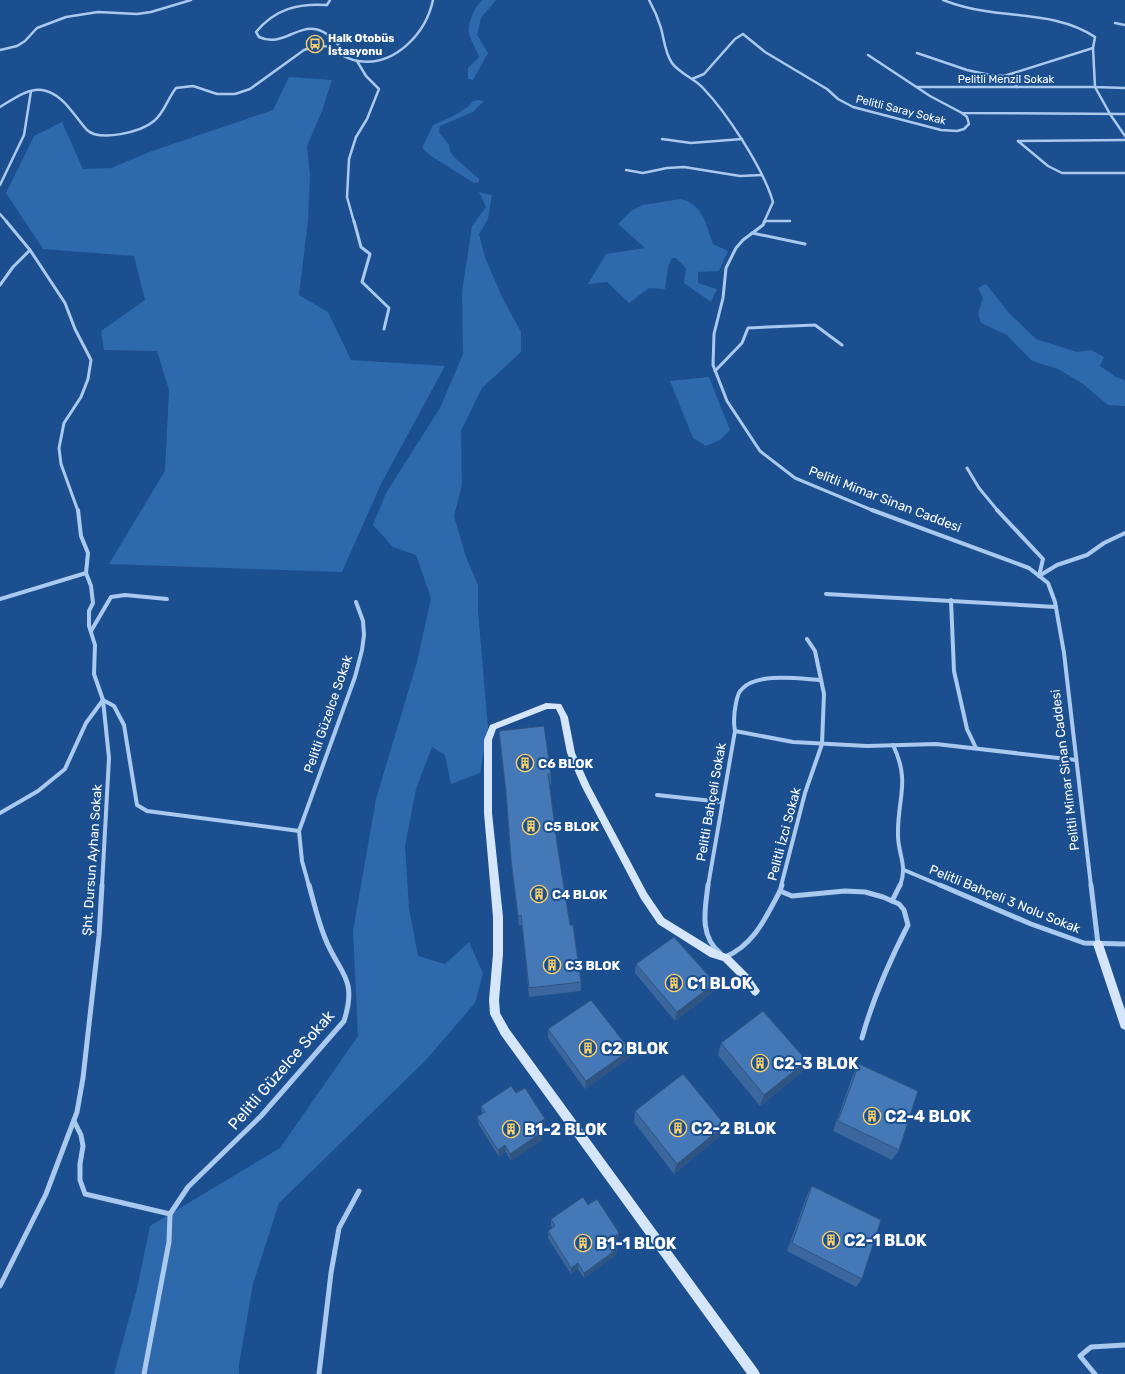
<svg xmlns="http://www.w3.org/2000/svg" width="1125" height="1374" viewBox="0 0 1125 1374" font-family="Rubik,sans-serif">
<rect width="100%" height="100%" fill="#1b4f8f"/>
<g fill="#2e69ad">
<path d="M483 0H496L481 18 477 35 488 53 473 80 468 79V68L479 57C477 50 472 44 470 37 466 26 474 6 483 0Z"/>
<path d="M289 77 332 80 322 111 307 146 310 175 308 221 299 295 328 312 351 360 445 366 381 484 342 572 109 564 165 471 169 390 157 351 104 350 101 331 145 300 134 256 43 249 6 193 34 136 62 122 83 169 111 168 152 151 273 110Z"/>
<path d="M478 100 484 101 473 112 440 126 439 132 449 145 450 151 454 157 479 179V182L474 183 431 156 422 148 433 125 453 116 468 107 473 101Z"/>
<path d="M479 192 492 195 488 219 479 234 485 257 502 297 521 332V352L482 388 461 431 462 485 454 516 466 557 478 585V611L488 728 480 773 451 784 445 755 432 747 416 789 405 846 409 908 418 956 445 964 469 942 483 973 475 1003 425 1061 279 1203 253 1284 239 1364V1374H114L137 1289 150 1226 280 1148 358 1036 353 931 376 799 417 662 431 598 416 555 393 547 373 525 386 493 440 408 463 354 462 292 472 226 486 207Z"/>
<path d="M681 199C703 205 706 224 713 244L728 251 719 271 698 272V283L717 289 711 302 684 283 686 268 676 258H672L668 267 665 289 649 288 629 303 607 282 588 284 606 254 645 248 618 224 631 211 643 205Z"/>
<path d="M986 284 1009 313 1036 339 1077 352 1091 350 1104 357 1100 366 1116 377 1125 380V406L1108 405 1083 384 1058 369 1032 361 1007 335 981 323 978 314 983 298 978 288Z"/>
<path d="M709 377 730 430 720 440 706 446 693 438 670 381Z"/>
</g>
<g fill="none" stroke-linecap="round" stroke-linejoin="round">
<g stroke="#a9c9ee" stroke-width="2.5">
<path d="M330 0 327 5C298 3 275 9 256 32L259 37C290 52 309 0 345 54"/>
<path d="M649 0C654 9 658 18 661 28 664 39 665 53 672 63 680 74 694 78 703 88 727 113 763 168 773 202L764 222"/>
<path d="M943 0C956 5 971 9 985 11 1022 17 1062 15 1095 37L1093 48 1095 87 1125 88"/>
<path d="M1115 23 1125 25"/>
<path d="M0 50 17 46 25 41 37 28 66 17 98 12 137 14 151 12 191 0"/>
<path d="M917 53 967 70 990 75 1004 76 1014 82 1017 87"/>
<path d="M868 55 930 96 962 113 1125 114"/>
<path d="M1004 76 1093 48"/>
<path d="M692 79 704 74 735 39 743 34 765 52 827 89 838 99 853 107 941 130 957 131 964 129 969 124 967 117 962 113"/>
<path d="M917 87H1095L1110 114 1125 136"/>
<path d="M0 107C12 100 27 88 42 90 63 93 74 116 87 130 100 142 141 132 154 121 164 113 168 98 176 88L193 86 217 94H235L250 89 304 50C338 38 332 57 358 61 395 67 426 33 433 0"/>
<path d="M662 139 691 143 742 139"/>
<path d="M1018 141 1048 166 1062 173H1125"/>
<path d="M1018 141 1125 140"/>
<path d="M626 170 643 173 667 168 684 167 740 176 762 175"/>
<path d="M0 185 24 135 31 91"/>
<path d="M0 214 7 222"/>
<path d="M765 221H790"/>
<path d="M354 222 347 197 349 159 356 137 367 119 379 89 366 76 357 61"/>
</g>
<g stroke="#a9c9ee" stroke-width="3">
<path d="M354 221 361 247 370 254 362 282 389 308 384 329"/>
<path d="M765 221 763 225 743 240 736 248 726 268 723 298 714 334 713 365 727 401 760 451 795 478 874 511"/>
<path d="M752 233 805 244"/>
<path d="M30 250 65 303 75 329 91 360 88 379 81 397 64 423 59 448 61 464 78 511"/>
<path d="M0 285 13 267 30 250 6 221"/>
<path d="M715 371 742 343 748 328 815 325 842 345"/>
<path d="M967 468 979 488 998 511"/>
</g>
<g stroke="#a9c9ee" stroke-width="4">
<path d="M78 510 81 536 88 553 86 573 91 586 93 603 89 611V626L95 645 94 674 103 700 109 758 102 886"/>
<path d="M872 510 1029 568 1048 583 1055 602 1064 653 1091 886"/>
<path d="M997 510 1043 559 1039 576"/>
<path d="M1039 576 1057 565 1087 555 1104 543 1125 533"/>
<path d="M826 594 1056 607"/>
<path d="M0 599 86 573"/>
<path d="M951 600 954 671 967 729 976 748"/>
<path d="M91 631 111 597 125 595 167 599"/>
<path d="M735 731C733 721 734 713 736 703 737 698 738 692 742 689 757 672 801 679 821 680"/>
<path d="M893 745C911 782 897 799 898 835 898 855 908 865 900 886"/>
<path d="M657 795 722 802"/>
<path d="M0 813 38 791 65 769 86 723 103 700 114 706 124 725 137 805 147 811 299 831 355 677 362 650 364 635 363 621 356 602"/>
<path d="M299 831 302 861 309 886"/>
<path d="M904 870 942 886"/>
<path d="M708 886 735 731 793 742 867 746 936 744 1076 760"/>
<path d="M781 886 805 793 822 744 824 694 815 651 807 639"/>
</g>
<g stroke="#a9c9ee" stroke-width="5">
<path d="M708 885C705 910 699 935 720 953"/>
<path d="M782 885 780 891 792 896 845 891 865 892 883 897 899 904 904 910 908 925C889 962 873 998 862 1038"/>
<path d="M940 885 1031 924 1084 943 1125 944"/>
<path d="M1091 885 1098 944"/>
<path d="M892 901 900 885"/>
<path d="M725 957C754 945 766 917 780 891"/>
<path d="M74 1121 81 1135 83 1146 80 1164V1180L85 1194 170 1214"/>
<path d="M170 1214 188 1187 261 1116 344 1021C358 977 339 974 325 938 318 921 314 903 309 885"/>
<path d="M0 1286 46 1194 77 1112 83 1078 99 936 102 885"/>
<path d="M144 1374 169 1242 170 1214"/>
<path d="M319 1374 331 1273 339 1228 359 1191"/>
<path d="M1095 1374 1080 1356 1091 1347 1125 1345"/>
</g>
<g fill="#d6e6fa" fill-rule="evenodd">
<path d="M546 703 561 704 568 717 575 753 590 786 647 893 664 918 716 950 729 955 749 975 760 991 758 994 755 996 752 994 743 981 723 961 710 957 658 924 641 899 582 787 567 753 560 717 556 709H547L496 729 492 740V813L503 917V954L499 1000 500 1013 509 1029 758 1370 760 1374H747L501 1035 490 1014 489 1000 493 954V917L484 813V740L490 725Z"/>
<path d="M1098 940 1101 941 1103 944 1125 1010V1030L1121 1028 1093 944 1095 941Z"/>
</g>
</g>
<g fill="#3a679d">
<path d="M499 731 551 774V785H549L558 850 570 925 581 982V991L529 997 522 925H519L512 870 507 802Z"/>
<path d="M636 964 715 983 713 992 675 1021 635 973Z"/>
<path d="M548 1029 629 1058 585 1089 548 1038Z"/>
<path d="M721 1043 807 1061 802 1072 760 1106 718 1055Z"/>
<path d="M859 1064 899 1150 892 1160 833 1131 853 1075Z"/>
<path d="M516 1093 545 1119V1126L540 1130 542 1132V1140L511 1161 506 1152 499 1157 479 1125 477 1117 482 1114 481 1106Z"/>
<path d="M635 1111 725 1125 721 1135 674 1174 634 1122Z"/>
<path d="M812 1186 862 1279 856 1287 787 1251 807 1195Z"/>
<path d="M588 1205 619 1233 618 1240 613 1243 617 1249 616 1255 584 1278 578 1269 571 1274 548 1238V1231L553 1228 551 1226V1219Z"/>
</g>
<g fill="#305480">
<path d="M715 983 713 992 675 1021 677 1012Z"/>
<path d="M630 1050 629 1058 585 1089 586 1081Z"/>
<path d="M807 1061 802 1072 760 1106 764 1095Z"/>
<path d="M545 1119V1126L537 1132 536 1124Z"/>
<path d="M725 1125 721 1135 674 1174 677 1164Z"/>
<path d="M542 1132V1140L511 1161 510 1154Z"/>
<path d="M505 1145 506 1152 499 1157 498 1150Z"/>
<path d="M619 1233 618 1240 610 1246 611 1239Z"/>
<path d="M617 1249 616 1255 584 1278V1273Z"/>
<path d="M578 1263V1269L571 1274V1268Z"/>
</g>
<g fill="#4478b7" stroke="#305480">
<path d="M544 726 551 774H548L558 850 570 925H573L581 982 529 988 521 915 518 916 511 860 506 792 499 731Z"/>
<path d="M674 937 715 983 677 1012 636 964Z"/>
<path d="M591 1000 630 1050 586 1081 548 1029Z"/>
<path d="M763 1011 807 1061 764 1095 721 1043Z"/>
<path d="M859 1064 918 1091 899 1150 838 1121Z"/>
<path d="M683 1074 725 1125 677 1164 635 1111Z"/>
<path d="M511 1086 516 1093 525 1088 545 1119 536 1124 542 1132 510 1154 505 1145 498 1150 477 1117 485 1112 481 1106Z"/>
<path d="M812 1186 881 1220 862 1279 792 1243Z"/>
<path d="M583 1197 588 1205 597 1199 619 1233 611 1239 617 1249 584 1273 578 1263 571 1268 548 1231 555 1226 551 1219Z"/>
</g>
<defs>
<symbol id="bus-ring" viewBox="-11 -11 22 22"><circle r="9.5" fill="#1b4f8f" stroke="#ffd166" stroke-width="1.5"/><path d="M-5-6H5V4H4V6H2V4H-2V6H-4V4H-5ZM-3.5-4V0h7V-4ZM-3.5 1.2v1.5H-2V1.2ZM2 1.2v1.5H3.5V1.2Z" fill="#ffd166"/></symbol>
<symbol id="building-ring" viewBox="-11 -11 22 22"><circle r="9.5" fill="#1b4f8f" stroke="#ffd166" stroke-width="1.5"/><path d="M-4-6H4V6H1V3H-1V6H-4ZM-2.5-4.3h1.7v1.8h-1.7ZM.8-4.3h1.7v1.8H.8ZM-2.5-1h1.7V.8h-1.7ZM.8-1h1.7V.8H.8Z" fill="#ffd166"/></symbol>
</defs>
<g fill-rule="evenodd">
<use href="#bus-ring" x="305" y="34" width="20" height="20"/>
<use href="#building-ring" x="515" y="753" width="20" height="20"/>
<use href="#building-ring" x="521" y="816" width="20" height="20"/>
<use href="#building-ring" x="529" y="884" width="20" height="20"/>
<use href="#building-ring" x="542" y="955" width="20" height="20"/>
<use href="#building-ring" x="664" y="973" width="20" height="20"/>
<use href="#building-ring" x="578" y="1038" width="20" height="20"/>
<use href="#building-ring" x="750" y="1053" width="20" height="20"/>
<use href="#building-ring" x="862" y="1106" width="20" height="20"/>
<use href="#building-ring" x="668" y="1118" width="20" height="20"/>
<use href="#building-ring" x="501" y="1119" width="20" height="20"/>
<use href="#building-ring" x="821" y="1230" width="20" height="20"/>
<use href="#building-ring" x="573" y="1233" width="20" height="20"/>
</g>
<g text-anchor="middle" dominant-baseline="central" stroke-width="4" stroke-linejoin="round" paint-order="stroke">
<g font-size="11" font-weight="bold" fill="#fff" stroke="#1b4f8f" text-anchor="start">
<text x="328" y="38">Halk Otobüs<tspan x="328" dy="13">İstasyonu</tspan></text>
</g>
<g font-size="11" fill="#fff" stroke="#1b4f8f">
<text x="1006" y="79">Pelitli Menzil Sokak</text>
<text transform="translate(901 110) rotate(14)">Pelitli Saray Sokak</text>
</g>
<g font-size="13" fill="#fff" stroke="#1b4f8f">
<text transform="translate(885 499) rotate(21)">Pelitli Mimar Sinan Caddesi</text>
<text transform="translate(328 714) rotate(-71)">Pelitli Güzelce Sokak</text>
<text transform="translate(1065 770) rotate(-97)">Pelitli Mimar Sinan Caddesi</text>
<text transform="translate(711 802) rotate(-80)">Pelitli Bahçeli Sokak</text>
<text transform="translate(784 834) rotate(-75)">Pelitli İzci Sokak</text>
<text transform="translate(92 860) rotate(-86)">Şht. Dursun Ayhan Sokak</text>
<text transform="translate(1005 899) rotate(22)">Pelitli Bahçeli 3 Nolu Sokak</text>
</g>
<g font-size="13" font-weight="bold" fill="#fff" stroke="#1b4f8f" text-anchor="start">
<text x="538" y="763">C6 BLOK</text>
<text x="544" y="826">C5 BLOK</text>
<text x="552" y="894">C4 BLOK</text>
<text x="565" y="965">C3 BLOK</text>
</g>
<g font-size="16" font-weight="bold" fill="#fff" stroke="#1b4f8f" text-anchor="start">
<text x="687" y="983">C1 BLOK</text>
<text x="601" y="1048">C2 BLOK</text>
<text x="773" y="1063">C2-3 BLOK</text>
<text x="885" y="1116">C2-4 BLOK</text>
<text x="691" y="1128">C2-2 BLOK</text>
<text x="524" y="1129">B1-2 BLOK</text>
<text x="844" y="1240">C2-1 BLOK</text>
<text x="596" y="1243">B1-1 BLOK</text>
</g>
<g font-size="16" fill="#fff" stroke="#1b4f8f">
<text transform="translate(281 1070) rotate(-49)">Pelitli Güzelce Sokak</text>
</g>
</g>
</svg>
